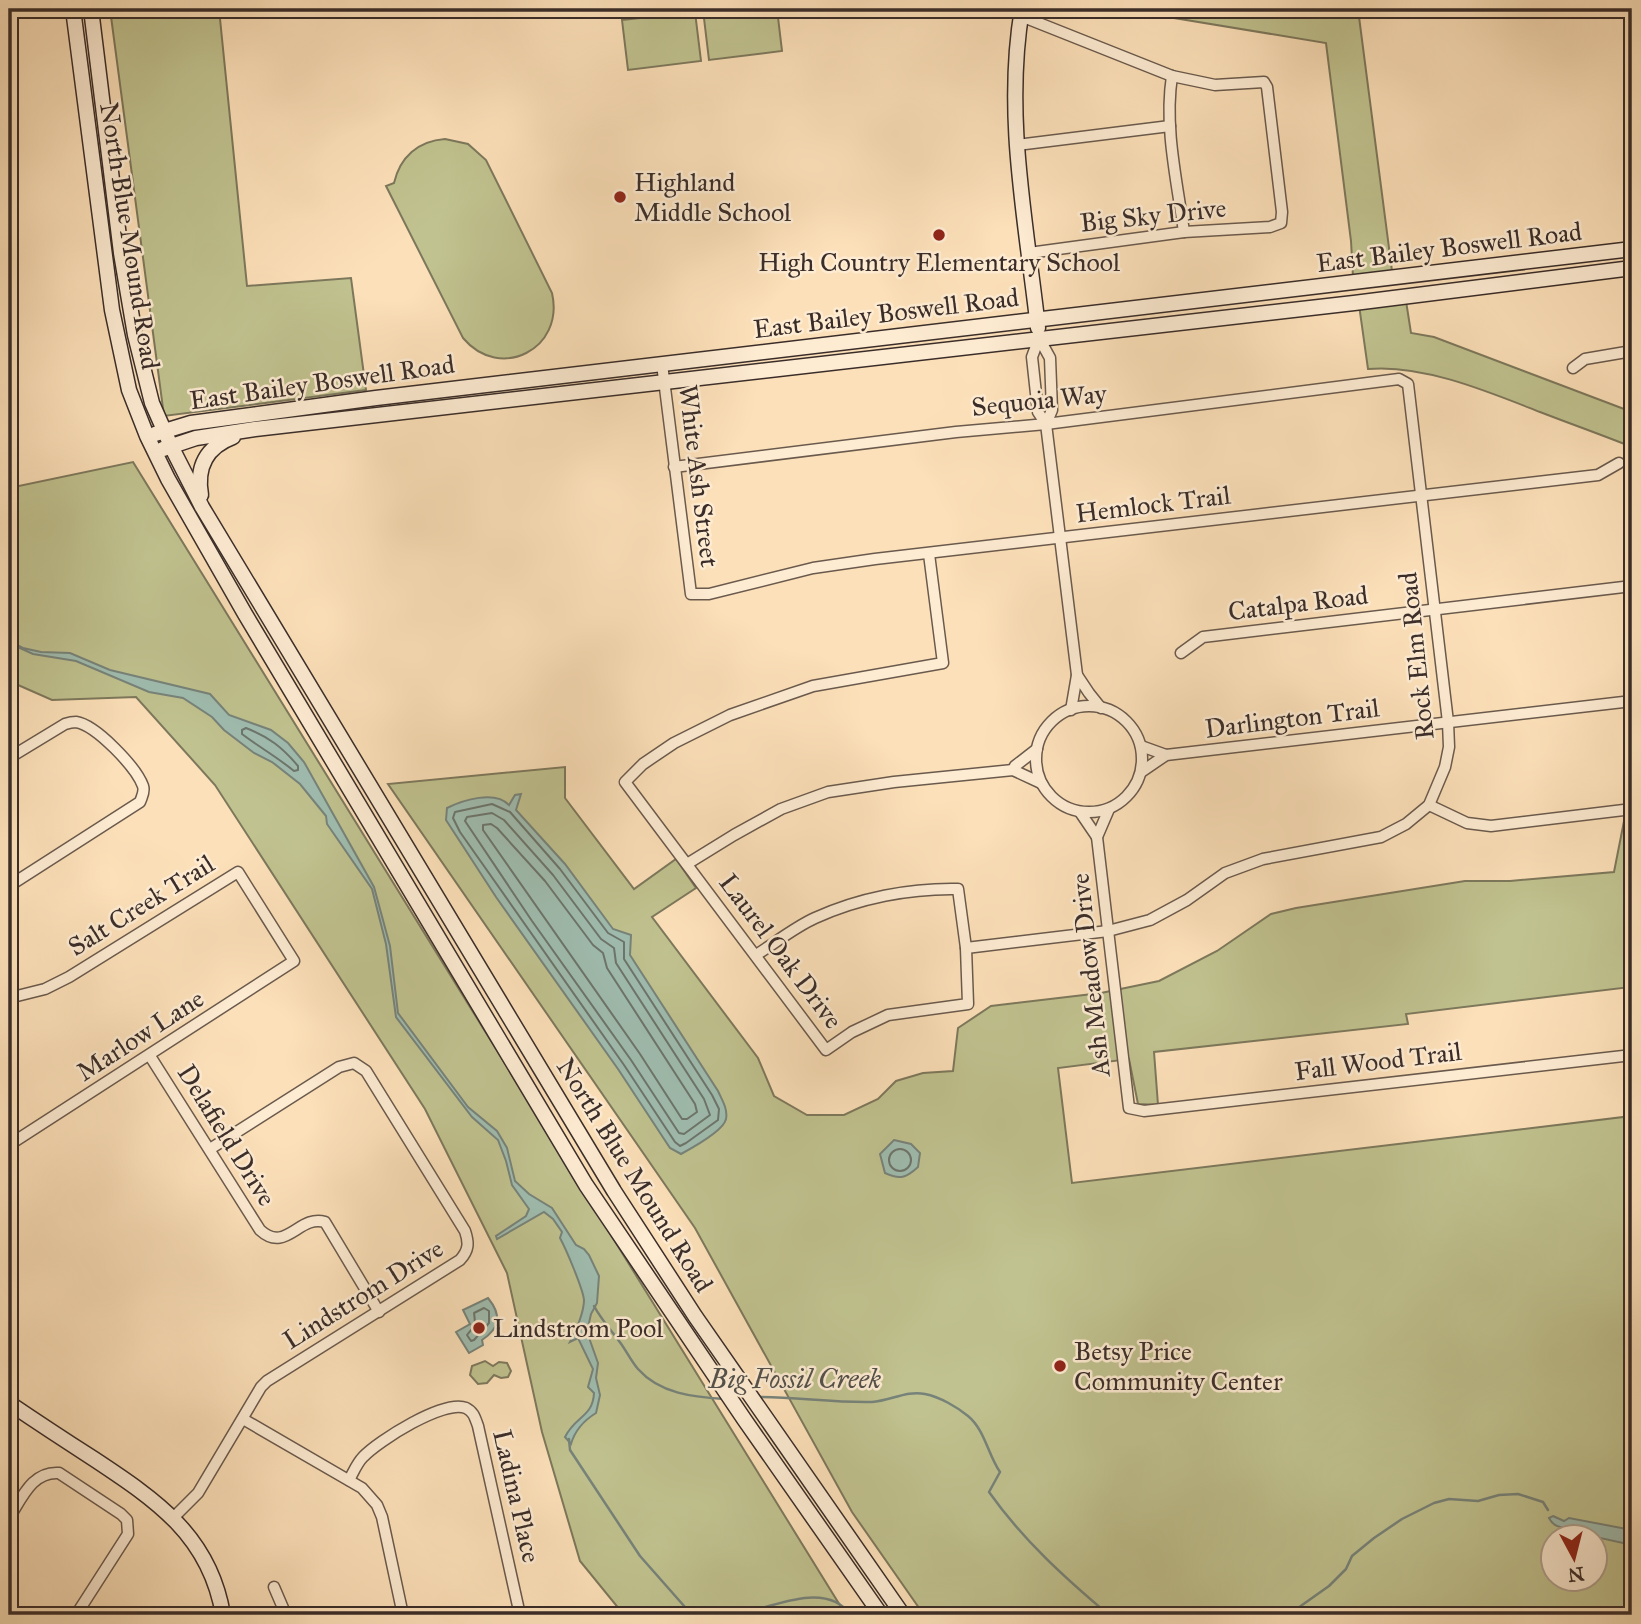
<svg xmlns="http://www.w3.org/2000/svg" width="1641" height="1624" viewBox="0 0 1641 1624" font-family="'IM FELL Great Primer',serif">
<rect width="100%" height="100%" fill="#fce0b9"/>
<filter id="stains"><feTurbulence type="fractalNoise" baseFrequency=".00286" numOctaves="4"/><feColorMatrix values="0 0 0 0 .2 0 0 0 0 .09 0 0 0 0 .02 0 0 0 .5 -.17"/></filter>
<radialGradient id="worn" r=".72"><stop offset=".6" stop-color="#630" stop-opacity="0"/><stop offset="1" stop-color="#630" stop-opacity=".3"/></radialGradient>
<g fill="#c0c28f" stroke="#7d785c" stroke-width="2" fill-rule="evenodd">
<path d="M110 9H219L247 286 351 278 366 390 164 416Z"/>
<path d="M717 9H777L782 51 709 60 703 10Z"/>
<path d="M1151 9H1358L1392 271 1353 277 1351 241 1326 43 1174 18Z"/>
<path d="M695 12 701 61 628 70 622 20Z"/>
<path d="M445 139 468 144 486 160 552 293C565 349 500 382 463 338L386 186 394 183C400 157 418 141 445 139Z"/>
<path d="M1406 301 1411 333 1434 337 1632 412V447C1602 435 1571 424 1540 412 1489 392 1423 364 1368 369L1359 305Z"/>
<path d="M133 462 846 1615H624L580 1561 542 1432 507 1273 425 1109 215 785 136 697 52 700 9 681V488Z"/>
<path d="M565 767V798L634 889 676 859 696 888 652 917 758 1058 774 1096 807 1115H844L878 1099 896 1081 923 1073 953 1071 958 1028 991 1006 1101 993 1159 981 1217 951 1271 914 1296 908 1465 881H1510L1614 872 1625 816H1632V1004L1630 987 1406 1014 1408 1024 1154 1052 1158 1105 1138 1104 1129 1059 1058 1068 1072 1183 1632 1116V1615H924L852 1512 695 1228 388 784ZM1554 1536H1596V1578H1554Z"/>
<path d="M485 1361 493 1366 499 1362 507 1363 511 1371 508 1377 501 1378 494 1375 487 1383 478 1384 470 1375 472 1366Z"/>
</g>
<g fill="#9fbdb0" stroke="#77837a" stroke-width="2">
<path d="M9 641 23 648 41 652 70 653 110 670 210 694 229 715 271 730 288 743 304 762 374 887 390 946 398 1013 468 1107 497 1131 507 1148 515 1181 529 1194 552 1208 576 1245 584 1249 589 1255 599 1276 597 1303 591 1314 587 1332 598 1363 596 1378 600 1395 596 1413C583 1421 575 1430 571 1444L565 1437C575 1416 593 1417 594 1393L588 1387 593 1369 578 1338 570 1342C576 1331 584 1312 584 1300 583 1289 566 1249 560 1238L562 1232 553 1219 544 1212 497 1239 496 1236 526 1216 529 1209 512 1185 506 1161 498 1140 472 1117 396 1017 386 944 372 889 327 824 326 816 300 784 272 762 254 753 224 730 212 717 183 698 149 692 76 661 33 654 9 643Z"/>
<path d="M521 794 516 810 565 864 613 929 631 935 630 955 718 1091C722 1100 728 1109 726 1119 724 1130 692 1148 681 1154L670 1148 618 1069 496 897 446 820 447 808C463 800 495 790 509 805L515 795Z"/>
<path d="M894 1140 911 1144 920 1153 918 1167C906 1178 900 1180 885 1173L880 1154Z"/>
<path d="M488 1298C502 1315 500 1328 482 1340L483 1345 469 1353 456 1332 470 1324 463 1310Z"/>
<path d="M1553 1516 1564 1521 1569 1518 1632 1530V1545L1591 1536 1589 1532 1569 1533 1566 1528C1559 1527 1553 1526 1549 1518Z"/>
</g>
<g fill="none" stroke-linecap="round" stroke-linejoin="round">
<g stroke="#6c756c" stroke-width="2">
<path d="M246 728C269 737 282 747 298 766V770L294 771C277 757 259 747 242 734V730Z"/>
<path d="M492 804 510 812 560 869 608 933 624 942V959L712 1095 719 1109 718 1120 686 1143 680 1146 675 1142 624 1065 460 832 453 818 455 812Z"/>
<path d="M492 813 504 820 553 875 601 939 614 948 616 963 704 1099 710 1115 684 1134 679 1133 631 1060 532 921 465 821 467 817Z"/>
<path d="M491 824 497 828 545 881 593 945 603 953 607 968 695 1104 697 1112 687 1119H682L640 1054 483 830V825Z"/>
<circle cx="900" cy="1160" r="11"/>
<path d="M484 1308 489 1311V1323L474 1340 471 1341 467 1335C475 1325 476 1327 474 1313Z"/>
</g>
<g stroke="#77837a" stroke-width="2.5">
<path d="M594 1306C601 1319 610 1329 619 1341 626 1350 631 1361 638 1369 660 1394 694 1397 724 1399"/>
<path d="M759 1397C797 1397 834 1403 872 1402 890 1401 907 1390 925 1394 940 1397 957 1407 968 1416 985 1430 988 1455 1000 1472L989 1492C1023 1540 1065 1578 1109 1615"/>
<path d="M569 1439 570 1450 640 1556 692 1615"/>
<path d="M739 1615C770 1607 828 1580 850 1615"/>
<path d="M1288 1615 1329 1586 1346 1569 1352 1556 1374 1538 1402 1519 1434 1503 1449 1499 1478 1501 1499 1495 1518 1494 1543 1502 1548 1510"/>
</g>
<defs>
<g id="street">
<path d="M1021 16 1172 76 1215 85 1264 82 1267 87 1282 212 1281 223 1270 227 1184 232 1029 253"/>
<path d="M1172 76C1164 127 1177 181 1184 232"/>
<path d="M1017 145 1170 126"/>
<path d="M1039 338 1032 357 1038 412 1046 424 1077 675 1071 710"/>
<path d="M1039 338 1050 358 1052 410 1046 424"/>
<path d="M662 364 691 594H709L813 568 875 559 1598 475 1619 463"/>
<path d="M1573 368 1585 359 1632 351"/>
<path d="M674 467 956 432 1046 424 1399 379 1408 384 1448 722 1449 747 1445 767 1429 805 1406 824 1381 837 1263 859 1225 873 1187 900 1150 920 1108 931 966 948"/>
<path d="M1181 653 1203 637 1632 586"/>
<path d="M1077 675 1089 693 1101 708"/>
<circle cx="1089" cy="759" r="53"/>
<path d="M1141 746 1166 755"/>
<path d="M9 758 65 724C68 723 72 722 76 722 96 725 136 767 143 786 145 792 142 796 140 802L9 886"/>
<path d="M1013 770 1015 766 1037 749"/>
<path d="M1141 772 1166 755 1632 701"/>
<path d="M1429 805 1467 823 1491 826 1632 809"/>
<path d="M1109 809 1097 837 1129 1108 1144 1111 1632 1055"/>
<path d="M1080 812 1097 837"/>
<path d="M687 864 734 835 781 809 828 792 894 782 1013 770 1041 783"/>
<path d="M756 955C775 943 795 927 815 918 859 898 910 888 958 889L966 948 968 1004 888 1015 852 1032 826 1050 625 782 643 764 674 743 730 715 813 686 943 663 929 554"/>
<path d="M9 998 45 989 69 977 238 872 294 961 9 1145"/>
<path d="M150 1056 260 1230C286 1254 299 1214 325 1222L379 1312"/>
<path d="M243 1419 362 1488 377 1505 382 1517 403 1615"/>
<path d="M349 1480C353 1473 357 1463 363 1457 378 1441 444 1399 466 1408 474 1412 475 1418 478 1426L520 1615"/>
<path d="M174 1517 198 1493 261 1387 267 1381 460 1260C469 1250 469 1243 465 1231L366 1071 354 1063 339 1067 210 1149"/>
<path d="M9 1518C22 1498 32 1471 59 1473L121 1514 127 1520 128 1534 76 1615"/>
<path d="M274 1587 286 1615"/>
</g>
<g id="secondary">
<path d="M73 9 112 310 129 390 147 436 168 479 245 614 586 1185 744 1419 881 1615"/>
<path d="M91 9 121 253 135 335 152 403 171 446 202 507 614 1191 695 1316 903 1615"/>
<path d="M1022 9C1004 115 1026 221 1038 328"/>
<path d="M155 434 191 423 376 398 1632 249"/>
<path d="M163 449 196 438 255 429 1354 303 1632 268"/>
<path d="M201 495C196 467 206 447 233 437"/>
<path d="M9 1403C37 1422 66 1441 94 1459 156 1500 210 1536 223 1615"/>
</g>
</defs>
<use href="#street" stroke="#6a5a4d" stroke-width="13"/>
<use href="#secondary" stroke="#3a2d29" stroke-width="17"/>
<use href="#street" stroke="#fdebd2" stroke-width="10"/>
<use href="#secondary" stroke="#fdebd2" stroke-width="14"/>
</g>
<g fill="#8f2418" stroke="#fdebd2" stroke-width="2.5">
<circle cx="620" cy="197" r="7"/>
<circle cx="939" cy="235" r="7"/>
<circle cx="479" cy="1328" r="7"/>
<circle cx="1060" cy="1366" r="7"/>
</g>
<g text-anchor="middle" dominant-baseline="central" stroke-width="5" stroke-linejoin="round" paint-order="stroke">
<g font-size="26" fill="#3a2d29" stroke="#fdebd2" text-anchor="start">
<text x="634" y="182">Highland<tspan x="634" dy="30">Middle School</tspan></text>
<text x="939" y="262" text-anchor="middle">High Country Elementary School</text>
<text x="493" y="1328">Lindstrom Pool</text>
<text x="1074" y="1351">Betsy Price<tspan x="1074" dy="30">Community Center</tspan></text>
</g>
<g font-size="26" fill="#3a2d29" stroke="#fdebd2">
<text transform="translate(1153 215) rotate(-6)">Big Sky Drive</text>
<text transform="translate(130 236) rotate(81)">North Blue Mound Road</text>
<text transform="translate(1449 247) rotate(-7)">East Bailey Boswell Road</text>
<text transform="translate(886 313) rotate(-7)">East Bailey Boswell Road</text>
<text transform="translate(322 382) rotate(-8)">East Bailey Boswell Road</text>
<text transform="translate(1039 400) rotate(-6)">Sequoia Way</text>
<text transform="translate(699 476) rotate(83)">White Ash Street</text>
<text transform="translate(1153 504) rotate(-7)">Hemlock Trail</text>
<text transform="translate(1298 603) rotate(-7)">Catalpa Road</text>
<text transform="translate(1416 656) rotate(-96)">Rock Elm Road</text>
<text transform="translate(1292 718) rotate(-7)">Darlington Trail</text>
<text transform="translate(141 905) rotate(-32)">Salt Creek Trail</text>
<text transform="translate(781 951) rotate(53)">Laurel Oak Drive</text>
<text transform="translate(1090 975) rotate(-96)">Ash Meadow Drive</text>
<text transform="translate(140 1035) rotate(-33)">Marlow Lane</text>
<text transform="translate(1378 1061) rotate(-7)">Fall Wood Trail</text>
<text transform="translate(227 1135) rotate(58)">Delafield Drive</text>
<text transform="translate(635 1175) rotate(58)">North Blue Mound Road</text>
<text transform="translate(363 1294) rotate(-32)">Lindstrom Drive</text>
<text transform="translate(517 1496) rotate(77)">Ladina Place</text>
</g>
<g font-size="28" font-style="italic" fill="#53514b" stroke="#fdebd2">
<text x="795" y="1378">Big Fossil Creek</text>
</g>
</g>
<rect width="1641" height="1624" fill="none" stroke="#fce0b9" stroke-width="35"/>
<rect x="10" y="10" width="1620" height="1603" fill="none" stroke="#3a2d29" stroke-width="3.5"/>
<rect x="18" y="18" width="1606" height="1589" fill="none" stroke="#3a2d29" stroke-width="2"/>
<g transform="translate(1574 1558) rotate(173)"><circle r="33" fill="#fdebd2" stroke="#af9f8e" stroke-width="2"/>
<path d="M0-5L12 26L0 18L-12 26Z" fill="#8f2418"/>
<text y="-10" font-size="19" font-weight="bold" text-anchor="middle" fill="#3a2d29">N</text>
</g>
<rect width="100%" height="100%" filter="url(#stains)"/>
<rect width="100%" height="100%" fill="url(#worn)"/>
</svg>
